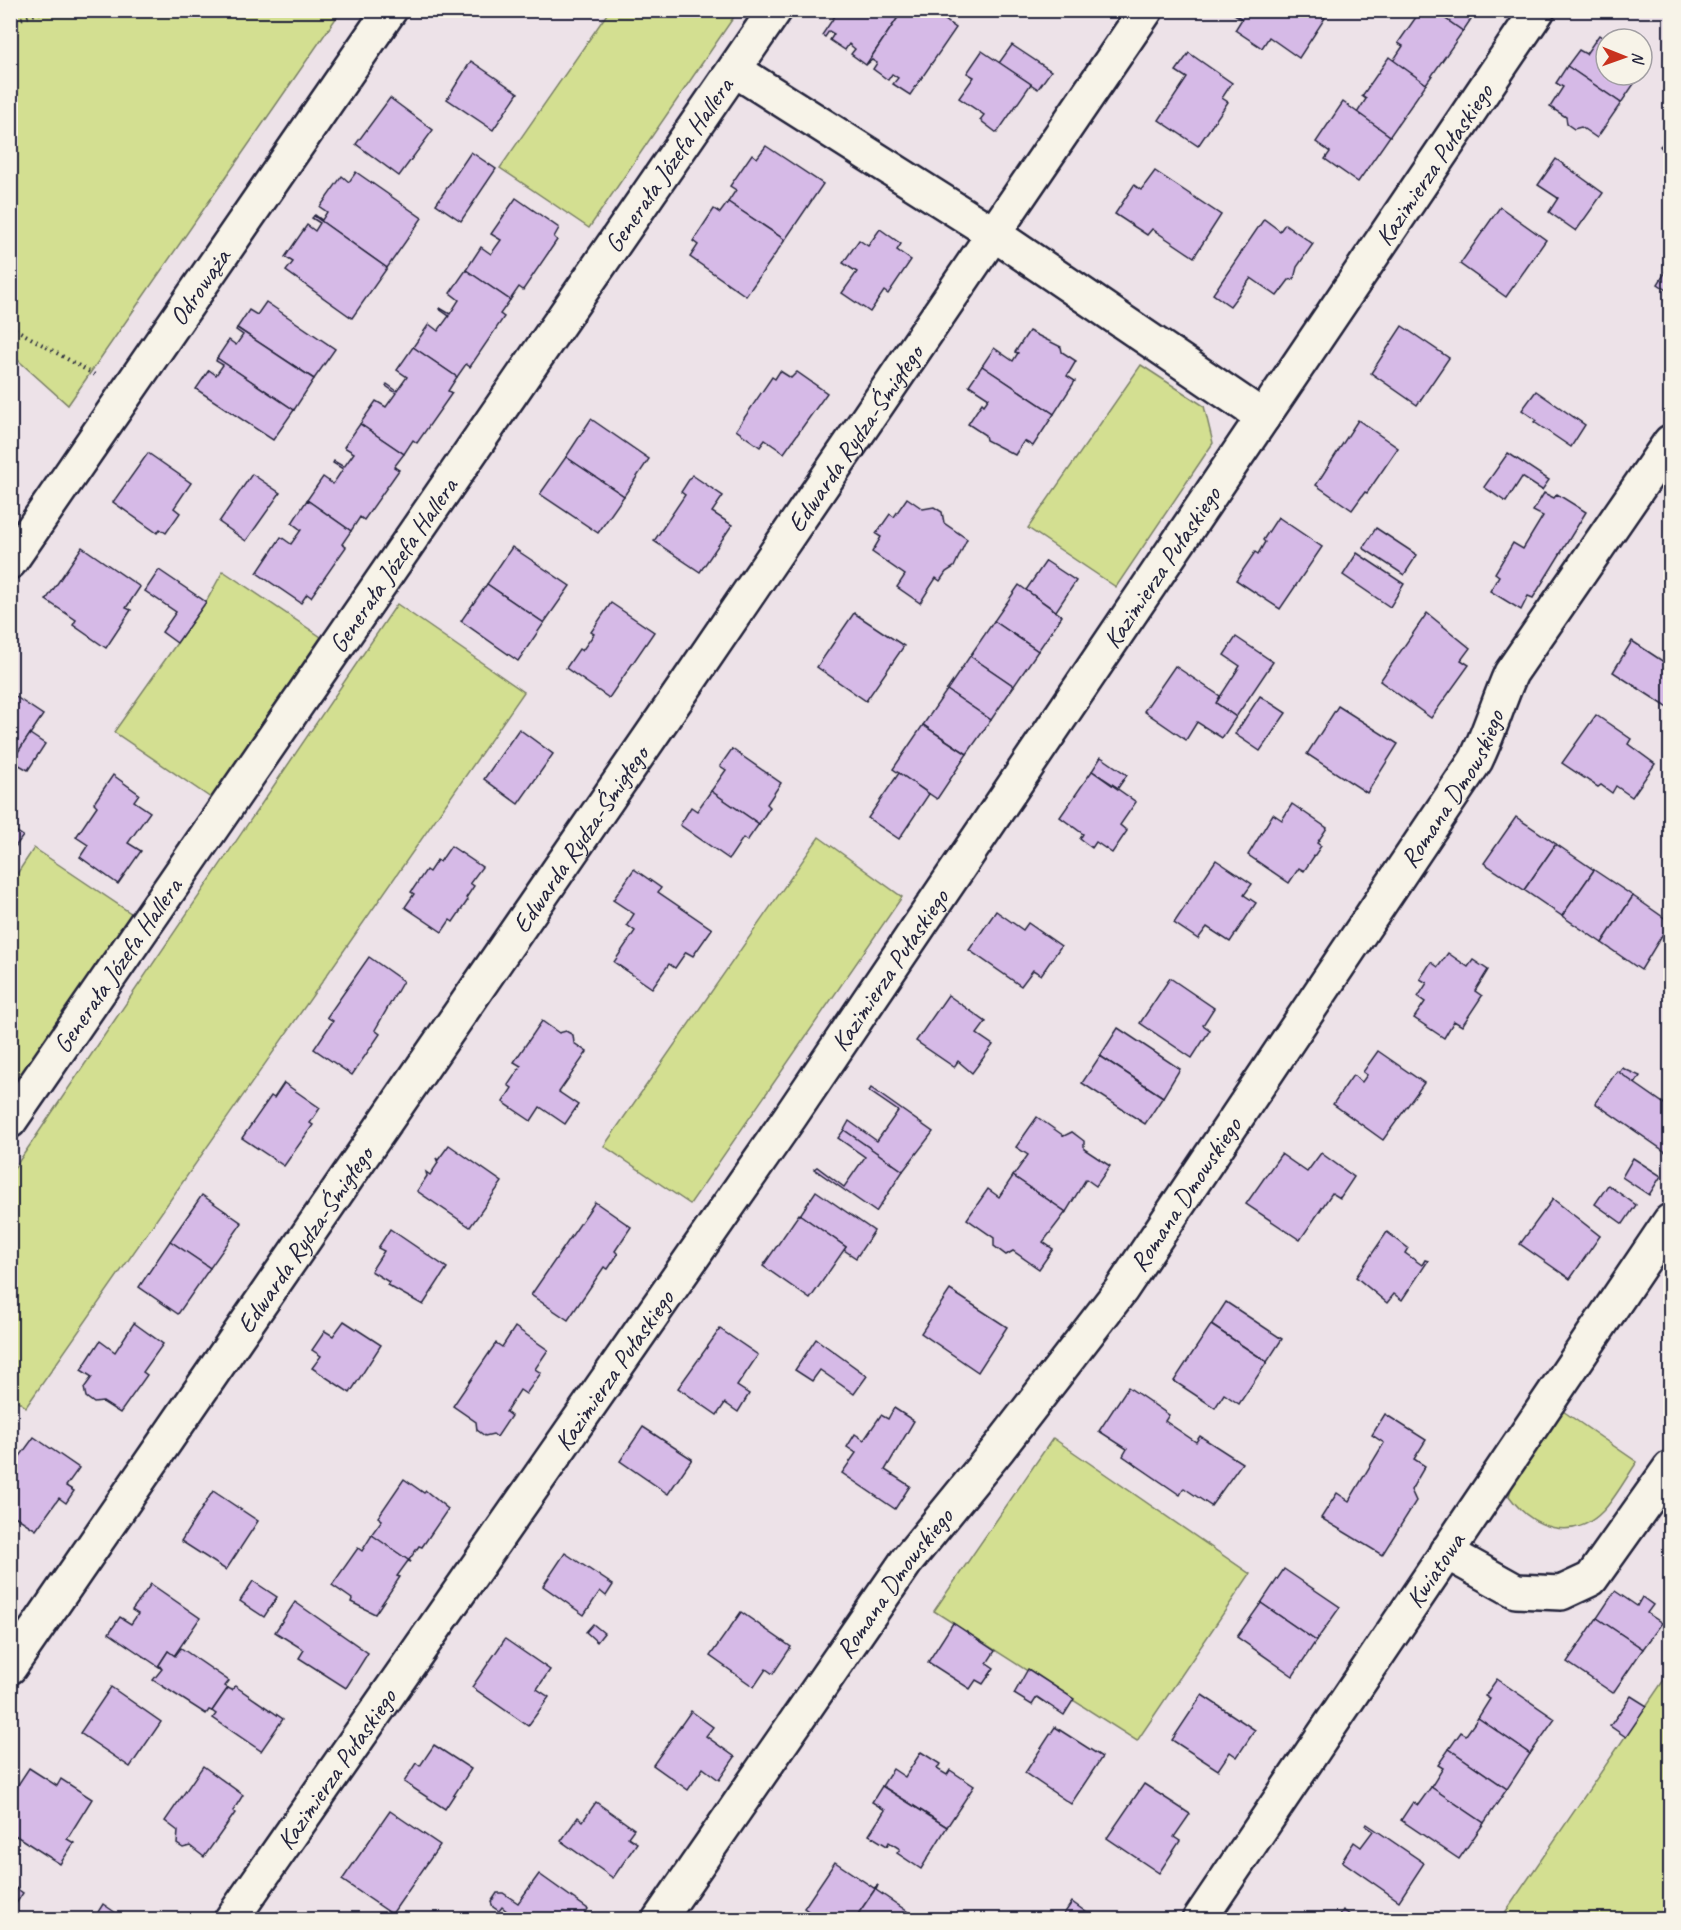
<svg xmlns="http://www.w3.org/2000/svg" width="1681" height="1930" viewBox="0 0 1681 1930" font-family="Caveat,sans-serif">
<rect width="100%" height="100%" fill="#ede2e8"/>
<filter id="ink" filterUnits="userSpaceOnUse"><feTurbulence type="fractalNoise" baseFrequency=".0167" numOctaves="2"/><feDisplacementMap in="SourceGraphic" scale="12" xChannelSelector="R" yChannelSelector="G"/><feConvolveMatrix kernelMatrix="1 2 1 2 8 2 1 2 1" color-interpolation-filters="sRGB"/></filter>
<g filter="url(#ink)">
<g fill="#d3df91" stroke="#7a8066" stroke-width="1.5">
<path d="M11 10 341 11 68 405 11 354Z"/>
<path d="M609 11H738L589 228 500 168Z"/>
<path d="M1141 365 1204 406 1213 443 1116 587 1028 528Z"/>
<path d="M223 571 321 637 211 798 114 732 206 602Z"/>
<path d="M397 604 524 692 26 1407 11 1396V1173Z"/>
<path d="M819 837 902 897 690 1204 604 1146Z"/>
<path d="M34 848 132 914 11 1092V883Z"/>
<path d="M1557 1407 1637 1462C1626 1478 1616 1497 1603 1511 1572 1543 1532 1528 1509 1496L1513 1482Z"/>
<path d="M1053 1438 1250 1574 1137 1741 934 1611Z"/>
<path d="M1670 1671V1919L1500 1920Z"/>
</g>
<g fill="#d6bae7" stroke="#22223b" stroke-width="1.5">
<path d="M839 10H903L866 65 851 54 855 49 849 44 845 50 830 40 834 34 829 31 825 37 822 35Z"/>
<path d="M903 10H931L956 28 910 95 893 84 898 78 892 74 888 80 873 69 877 63 872 60 866 65Z"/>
<path d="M1228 10H1314L1325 18 1299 58 1269 37 1262 48 1235 30 1242 19Z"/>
<path d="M1421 10H1433L1463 31 1426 84 1393 61 1403 46 1398 43Z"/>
<path d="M1433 10H1477L1463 31Z"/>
<path d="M1599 35 1606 40V75H1640L1621 103 1567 66 1579 50 1586 54Z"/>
<path d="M1012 45 1051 71 1038 89 999 63Z"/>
<path d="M982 51 1031 84 997 133 980 120 984 115 959 98 974 77 967 73Z"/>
<path d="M1189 53 1232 83 1222 98 1228 102 1198 146 1159 120 1187 78 1176 71Z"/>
<path d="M1389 57 1426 84 1390 136 1357 113 1366 99 1362 96Z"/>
<path d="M471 61 518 93 493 130 447 99Z"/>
<path d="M1567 66 1621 103 1597 138 1581 127 1574 129 1567 124 1566 117 1550 107 1563 87 1556 83Z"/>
<path d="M390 98 433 130 399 176 356 144Z"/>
<path d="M1343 102 1390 136 1358 182 1325 159 1330 152 1316 142Z"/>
<path d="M1670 138V158L1660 146Z"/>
<path d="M766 146 823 184 785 240 728 202 736 190 730 186 752 154 757 158Z"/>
<path d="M471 152 496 169 461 221 436 204Z"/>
<path d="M1556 159 1603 193 1576 231 1549 212 1558 198 1538 185Z"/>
<path d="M1155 171 1221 215 1194 257 1152 229 1147 235 1115 214 1134 185 1141 190Z"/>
<path d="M356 172 422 218 387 268 314 216 315 215 322 220 327 212 320 207 342 176 349 182Z"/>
<path d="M516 198 559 228 554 237 557 240 523 290 519 287 510 300 466 270 481 247 491 254 501 240 491 234Z"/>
<path d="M728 202 785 240 746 296 690 257 698 245 693 241 714 209 720 213Z"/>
<path d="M1500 207 1546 240 1506 297 1460 264Z"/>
<path d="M314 216 387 268 352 318 286 271 293 262 285 257 307 225 315 231 320 223 312 218Z"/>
<path d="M1264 219 1280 231 1285 224 1313 244 1297 267 1294 279 1289 280 1277 296 1251 278 1230 306 1213 294Z"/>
<path d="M880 229 901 244 897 250 911 260 888 294 884 291 870 312 842 293 857 272 843 263 859 240 868 246Z"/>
<path d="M1670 265V292L1658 284Z"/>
<path d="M466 270 510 300 500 314 504 317 470 367 466 364 457 377 413 347 429 324 438 331 449 316 439 309 440 308 450 314 459 300 450 293Z"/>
<path d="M266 302 335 349 314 379 237 328 249 310 257 315Z"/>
<path d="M1402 326 1449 358 1417 405 1371 373Z"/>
<path d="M237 328 314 379 294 410 217 358 229 340 236 345 243 335 236 330Z"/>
<path d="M1029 331 1061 347 1062 352 1076 361 1067 376 1075 381 1054 414 982 366 994 348 1013 361 1018 353 1015 352Z"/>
<path d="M413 347 457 377 448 391 452 393 417 443 413 440 404 454 360 424 376 401 386 407 396 393 386 386 387 384 397 391 407 377 397 370Z"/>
<path d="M217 358 294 410 273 440 196 389 209 370 216 375 223 365 216 361Z"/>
<path d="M982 366 1054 414 1033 446 1024 441 1015 455 986 440 985 435 968 424 982 403 984 405 989 398 969 385Z"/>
<path d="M780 371 791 378 797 372 827 393 784 453 765 440 760 447 736 430 772 377 775 379Z"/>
<path d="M1536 391 1585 425 1571 447 1534 422 1536 420 1522 410Z"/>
<path d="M591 419 649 459 624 496 566 457Z"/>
<path d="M1358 420 1398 448 1367 493 1365 492 1352 510 1316 485Z"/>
<path d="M360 424 404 454 394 467 399 470 364 520 360 517 351 531 307 500 323 477 333 484 343 469 333 463 334 461 344 467 354 453 344 447Z"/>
<path d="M148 453 191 483 174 508 180 513 166 533 160 529 157 533 113 502Z"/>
<path d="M1508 453 1549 480 1542 490 1522 477 1506 502 1484 487Z"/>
<path d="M566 457 624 496 598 533 540 494Z"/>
<path d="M252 474 280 493 246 541 219 522Z"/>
<path d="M692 475 723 496 712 512 732 525 700 572 654 541 685 495 681 492Z"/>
<path d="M1544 493 1554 498 1557 494 1586 512 1533 598 1528 596 1521 610 1490 591 1499 576 1495 573 1513 543 1523 549 1543 516 1533 511Z"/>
<path d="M907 498 923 509 934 507 942 512 944 523 967 539 954 567 946 572 940 581 936 578 920 603 897 587 905 575 872 552 881 537 876 534 890 514 894 517Z"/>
<path d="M307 500 351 531 342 544 346 547 311 597 307 594 301 603 257 573 281 537 291 544 301 530 292 523Z"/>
<path d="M1278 517 1322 547 1280 609 1236 580 1255 552 1258 554 1265 542 1263 540Z"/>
<path d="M1376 528 1417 555 1404 575 1363 548Z"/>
<path d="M82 547 140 587 126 608 131 610 106 648 73 625 76 620 46 600Z"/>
<path d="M512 547 570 586 544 623 487 584Z"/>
<path d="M1357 553 1404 584 1390 607 1343 575Z"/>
<path d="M1046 561 1076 581 1056 611 1026 590Z"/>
<path d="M159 570 206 602 177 643 162 632 176 612 145 591Z"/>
<path d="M487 584 544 623 518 661 461 621Z"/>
<path d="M1019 585 1062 616 1038 651 994 621Z"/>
<path d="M611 603 654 632 609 698 566 668 579 649 582 651 594 634 591 632Z"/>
<path d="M854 613 904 646 866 701 817 667Z"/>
<path d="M1427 613 1470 648 1461 660 1469 665 1431 718 1380 681Z"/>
<path d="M994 621 1038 651 1014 686 970 656Z"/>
<path d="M1236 637 1273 662 1236 717 1216 703 1240 666 1224 655Z"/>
<path d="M1632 641 1670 666V709L1613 672Z"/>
<path d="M970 656 1014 686 991 720 947 690Z"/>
<path d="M1175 666 1220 696 1216 703 1236 717 1222 738 1197 722 1186 740 1144 711Z"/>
<path d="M947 690 991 720 967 754 923 725Z"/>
<path d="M10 693 43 715 12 761 10 760Z"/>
<path d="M1260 696 1286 713 1260 751 1235 734Z"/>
<path d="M1338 706 1398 744 1367 793 1307 754Z"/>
<path d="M1596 715 1631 739 1628 744 1655 764 1632 797 1616 786 1612 793 1601 785 1598 787 1562 763Z"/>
<path d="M923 725 967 754 937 799 893 769Z"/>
<path d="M519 729 553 754 518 804 484 779Z"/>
<path d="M30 734 45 744 28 770 12 761Z"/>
<path d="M732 749 781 783 767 804 770 807 759 824 711 791 726 770 720 766Z"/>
<path d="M1101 757 1127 775 1118 788 1092 771Z"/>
<path d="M1092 771 1136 802 1120 825 1127 831 1112 853 1096 842 1092 848 1080 839 1083 834 1060 817Z"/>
<path d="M899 773 929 794 899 839 868 818Z"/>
<path d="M113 775 139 794 134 801 150 812 128 843 141 851 118 884 80 857 88 845 76 837 97 806 94 803Z"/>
<path d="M711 791 759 824 747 841 743 838 729 859 680 825 691 807 697 811Z"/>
<path d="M1292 804 1327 828 1317 843 1321 846 1304 871 1299 868 1289 883 1248 855 1273 814 1282 820Z"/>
<path d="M1516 817 1556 844 1524 890 1484 863Z"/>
<path d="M10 827 23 836 10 854Z"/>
<path d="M1556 844 1594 870 1562 916 1524 890Z"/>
<path d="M451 846 482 867 470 883 474 886 466 898 468 900 453 922 450 920 442 932 405 907 414 894 411 892 426 870 429 872 437 860 440 862Z"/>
<path d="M1216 860 1252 884 1244 895 1256 903 1230 942 1207 927 1198 939 1174 923Z"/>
<path d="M634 869 661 888 658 892 712 929 693 956 686 952 675 968 669 964 652 988 614 962 635 931 627 925 634 914 613 900Z"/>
<path d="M1594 870 1633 896 1602 943 1562 916Z"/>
<path d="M1633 896 1670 922 1641 970 1602 943Z"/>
<path d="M996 911 1023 930 1028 923 1061 946 1041 975 1033 970 1021 986 969 950Z"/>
<path d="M1448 953 1468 967 1473 960 1488 970 1475 991 1482 996 1462 1026 1454 1021 1444 1038 1414 1018 1425 1002 1418 997 1427 983 1420 979 1431 962 1438 967Z"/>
<path d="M369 957 403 981 375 1030 380 1034 352 1075 314 1049 333 1021 327 1017Z"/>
<path d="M1170 978 1214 1008 1203 1025 1210 1030 1192 1058 1140 1023Z"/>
<path d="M948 995 986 1022 977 1034 993 1045 972 1073 958 1061 954 1067 916 1041Z"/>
<path d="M542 1021 559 1033 566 1031 573 1035 574 1043 587 1052 559 1092 578 1105 565 1124 540 1107 531 1121 503 1102 512 1088 508 1085 521 1066 514 1062Z"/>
<path d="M1118 1028 1180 1069 1163 1097 1100 1056Z"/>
<path d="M1378 1051 1424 1083 1383 1140 1333 1104 1353 1075 1362 1082 1367 1075 1363 1072Z"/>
<path d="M1100 1056 1163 1097 1145 1124 1082 1083Z"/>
<path d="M1622 1068 1640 1076 1635 1084 1619 1073Z"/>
<path d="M1617 1071 1670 1108V1155L1595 1103Z"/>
<path d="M284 1083 320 1108 310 1123 313 1125 284 1166 242 1138 271 1096 274 1098Z"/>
<path d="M871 1088 933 1132 903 1171 844 1130 849 1121 877 1141 898 1111 869 1091Z"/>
<path d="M1037 1117 1064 1136 1072 1132 1084 1141V1149L1110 1166 1096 1186 1086 1179 1066 1212 1013 1176 1028 1155 1016 1147Z"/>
<path d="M844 1130 903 1171 876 1212 814 1169 817 1167 844 1187 865 1157 838 1138Z"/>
<path d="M449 1145 502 1182 470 1227 417 1191 427 1176 426 1172 430 1175 438 1163 436 1158 438 1160Z"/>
<path d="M1321 1153 1354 1177 1340 1198 1332 1193 1300 1240 1246 1204 1281 1154 1307 1172Z"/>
<path d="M1633 1158 1661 1176 1649 1195 1622 1177Z"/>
<path d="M1013 1176 1066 1212 1043 1242 1053 1249 1039 1269 1013 1251 1006 1255 994 1246V1238L967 1219 988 1189 999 1197Z"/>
<path d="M1608 1185 1636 1205 1623 1224 1595 1204Z"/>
<path d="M816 1191 874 1231 856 1258 844 1250 846 1247 800 1215Z"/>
<path d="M202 1195 242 1223 210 1268 170 1241Z"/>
<path d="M1553 1199 1600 1236 1570 1279 1520 1244Z"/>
<path d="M595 1202 631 1227 615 1251 618 1254 608 1269 604 1267 568 1320 531 1295Z"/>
<path d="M799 1214 846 1247 810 1299 763 1266Z"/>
<path d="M390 1229 447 1268 423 1305 387 1285 389 1282 371 1271 384 1251 378 1248Z"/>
<path d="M1387 1232 1408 1248 1405 1253 1422 1265 1425 1260 1428 1261 1402 1300 1394 1294 1387 1303 1356 1277Z"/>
<path d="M170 1241 210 1268 178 1314 139 1287Z"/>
<path d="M950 1290 1007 1327 978 1372 921 1333Z"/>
<path d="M1226 1302 1282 1339 1267 1362 1211 1325Z"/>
<path d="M344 1321 381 1345 350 1393 312 1368 321 1356 312 1350 325 1331 333 1336Z"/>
<path d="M134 1323 163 1344 143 1372 147 1375 120 1413 103 1402 94 1403 86 1397 84 1388 92 1377 81 1370 100 1341 115 1352Z"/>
<path d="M1211 1325 1267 1362 1239 1404 1224 1394 1215 1408 1174 1381Z"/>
<path d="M515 1327 548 1350 535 1369 541 1373 526 1394 520 1390 506 1412 511 1416 497 1437 493 1434 485 1436 477 1430 476 1422 453 1406 496 1343 502 1347Z"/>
<path d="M720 1329 758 1355 737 1386 749 1394 738 1412 725 1403 717 1415 678 1388Z"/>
<path d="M816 1339 867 1376 854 1394 820 1370 812 1381 795 1370Z"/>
<path d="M1128 1387 1169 1415 1165 1421 1196 1442 1200 1436 1242 1463 1211 1506 1184 1488 1180 1495 1123 1456 1127 1449 1099 1431Z"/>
<path d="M894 1408 914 1421 885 1470 910 1486 895 1509 842 1473 856 1453 847 1447 855 1434 864 1440 881 1415 888 1419Z"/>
<path d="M1385 1414 1426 1440 1414 1459 1425 1466 1411 1490 1416 1501 1382 1555 1321 1518 1337 1493 1349 1501 1384 1443 1372 1435Z"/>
<path d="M643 1427 692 1459 668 1494 620 1461Z"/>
<path d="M34 1437 79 1468 66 1486 74 1491 66 1503 59 1498 36 1530 10 1513V1470Z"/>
<path d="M404 1479 424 1493 426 1491 448 1509 422 1547 419 1546 409 1560 411 1562 371 1535 382 1520 378 1517Z"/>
<path d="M213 1491 258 1521 226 1570 181 1541Z"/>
<path d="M372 1535 411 1562 408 1561 397 1576 400 1577 375 1614 351 1602 352 1599 332 1585 358 1548 362 1551Z"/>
<path d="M565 1553 613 1585 606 1596 600 1591 584 1615 543 1586Z"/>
<path d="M1284 1569 1340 1607 1316 1641 1261 1603Z"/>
<path d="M253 1581 277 1597 264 1617 240 1601Z"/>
<path d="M151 1584 200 1618 174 1656 168 1651 159 1665 162 1669 109 1633 120 1617 131 1624 138 1614 132 1610Z"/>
<path d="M1615 1591 1637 1606 1642 1597 1653 1605 1647 1613 1662 1623 1643 1649 1597 1618Z"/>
<path d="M295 1602 368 1653 346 1688 299 1658 304 1650 275 1632Z"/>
<path d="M1261 1603 1316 1641 1293 1676 1237 1637Z"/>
<path d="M741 1612 791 1647 773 1674 766 1669 754 1687 710 1656Z"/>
<path d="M1597 1618 1643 1649 1613 1693 1567 1662Z"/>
<path d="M953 1623 995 1651 987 1663 994 1668 983 1684 976 1680 970 1689 928 1662Z"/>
<path d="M593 1624 604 1633 597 1642 586 1632Z"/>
<path d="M505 1639 550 1670 537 1689 549 1697 528 1726 472 1687Z"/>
<path d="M181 1648 229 1681 225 1686 228 1688 212 1711 209 1710 206 1714 153 1680 162 1669 159 1665 168 1651 175 1656Z"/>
<path d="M1028 1669 1074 1699 1064 1715 1037 1697 1032 1705 1014 1694Z"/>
<path d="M1497 1679 1555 1719 1530 1754 1478 1718 1490 1699 1485 1696Z"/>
<path d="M235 1686 283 1719 261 1751 213 1718 216 1714 212 1711 228 1688 232 1690Z"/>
<path d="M111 1687 161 1722 130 1767 80 1733Z"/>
<path d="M1202 1695 1255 1730 1237 1757 1230 1752 1218 1770 1172 1740Z"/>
<path d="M1631 1696 1647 1706 1626 1737 1610 1726Z"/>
<path d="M691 1711 713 1727 706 1736 735 1757 719 1780 703 1768 688 1790 653 1765Z"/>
<path d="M1478 1718 1530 1754 1507 1789 1449 1749 1461 1732 1466 1735Z"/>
<path d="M1055 1727 1102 1757 1071 1804 1025 1773Z"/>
<path d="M434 1745 471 1769 445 1809 404 1782 416 1763 420 1766Z"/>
<path d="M1449 1749 1507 1789 1484 1823 1431 1787 1443 1768 1438 1765Z"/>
<path d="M921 1752 940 1764 937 1769 947 1775 950 1770 974 1786 947 1827 882 1786 893 1769 905 1777Z"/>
<path d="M203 1766 243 1795 233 1811 235 1813 204 1857 190 1846 183 1848 177 1844 178 1831 165 1821Z"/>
<path d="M29 1768 57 1786 61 1779 92 1799 67 1839 74 1843 60 1864 10 1832V1797Z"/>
<path d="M1144 1784 1190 1814 1174 1837 1180 1841 1159 1873 1107 1838Z"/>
<path d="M882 1786 947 1827 921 1869 897 1853 900 1849 889 1842 887 1846 869 1835 885 1810 872 1802Z"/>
<path d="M1431 1787 1484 1823 1459 1859 1401 1820 1413 1802 1418 1805Z"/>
<path d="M596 1802 634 1829 628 1837 637 1843 613 1878 561 1841 578 1817 583 1821Z"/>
<path d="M390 1811 440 1845 392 1914 342 1880Z"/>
<path d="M1367 1824 1424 1863 1399 1901 1342 1861 1354 1842 1361 1847 1373 1831 1366 1826Z"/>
<path d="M835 1862 874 1888 878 1885 854 1920H821L804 1908Z"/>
<path d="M539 1874 588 1909 581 1920H506L510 1914 502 1907 499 1911 493 1907 491 1902 497 1893H503L518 1903Z"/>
<path d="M10 1884 23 1893 10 1913Z"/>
<path d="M878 1885 876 1890 920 1920H854Z"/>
<path d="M1072 1902 1097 1920H1060Z"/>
<path d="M103 1904 126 1920H93Z"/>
<path d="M1343 1910 1357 1920H1337Z"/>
</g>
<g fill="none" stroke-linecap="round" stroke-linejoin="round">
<defs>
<g id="minor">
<path d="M735 70 994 234 1263 417"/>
<path id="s1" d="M10 562 390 10"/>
<path id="s2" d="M10 1121 775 10"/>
<path d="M1446 1552 1516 1591 1561 1593 1591 1579 1670 1468"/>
<path id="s3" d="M10 1667C390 1115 771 565 1146 10"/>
<path id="s4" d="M231 1920 790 1117 1538 10"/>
<path id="s5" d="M659 1920 906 1562 999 1448 1121 1290 1476 760C1490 731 1498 702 1511 673L1670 442"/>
<path id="s6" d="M1199 1920 1670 1221"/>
</g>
</defs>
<use href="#minor" stroke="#22223b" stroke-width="38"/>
<g stroke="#22223b" stroke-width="4" stroke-dasharray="1.5 4.5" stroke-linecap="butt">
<path d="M10 22 49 10"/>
<path d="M10 326 95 375"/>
</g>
<use href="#minor" stroke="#f7f3e8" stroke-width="33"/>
</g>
</g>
<g text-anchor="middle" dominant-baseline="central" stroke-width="5" stroke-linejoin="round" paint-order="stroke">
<g font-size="26" fill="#22223b" stroke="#f7f3e8">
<text stroke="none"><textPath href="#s4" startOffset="2128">Kazimierza Pułaskiego</textPath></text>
<text stroke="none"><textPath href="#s2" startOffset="1161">Generała Józefa Hallera</textPath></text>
<text stroke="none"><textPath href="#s1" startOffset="334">Odrowąża</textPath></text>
<text stroke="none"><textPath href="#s3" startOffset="1491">Edwarda Rydza-Śmigłego</textPath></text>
<text stroke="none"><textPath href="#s2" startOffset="675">Generała Józefa Hallera</textPath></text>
<text stroke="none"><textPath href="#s4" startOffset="1642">Kazimierza Pułaskiego</textPath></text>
<text stroke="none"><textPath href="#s5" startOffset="1383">Romana Dmowskiego</textPath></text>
<text stroke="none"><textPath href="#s3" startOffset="1005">Edwarda Rydza-Śmigłego</textPath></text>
<text stroke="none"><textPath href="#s2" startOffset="189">Generała Józefa Hallera</textPath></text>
<text stroke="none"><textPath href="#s4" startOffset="1156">Kazimierza Pułaskiego</textPath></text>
<text stroke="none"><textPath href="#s5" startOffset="897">Romana Dmowskiego</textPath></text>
<text stroke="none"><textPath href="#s3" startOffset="519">Edwarda Rydza-Śmigłego</textPath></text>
<text stroke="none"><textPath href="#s4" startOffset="670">Kazimierza Pułaskiego</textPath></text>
<text stroke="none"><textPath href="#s6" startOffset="422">Kwiatowa</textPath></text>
<text stroke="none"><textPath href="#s5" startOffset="411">Romana Dmowskiego</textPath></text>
<text stroke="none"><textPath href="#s4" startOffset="184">Kazimierza Pułaskiego</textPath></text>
</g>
</g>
<rect width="1681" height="1930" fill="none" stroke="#f7f3e8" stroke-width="36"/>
<rect x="18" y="18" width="1645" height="1894" fill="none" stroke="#22223b" stroke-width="2" filter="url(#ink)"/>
<g transform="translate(1624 57) rotate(91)"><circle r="28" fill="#f7f3e8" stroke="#a29fa3" stroke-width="1.5"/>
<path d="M0-4.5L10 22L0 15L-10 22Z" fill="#c8321e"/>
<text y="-9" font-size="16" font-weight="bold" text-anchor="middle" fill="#22223b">N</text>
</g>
</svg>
